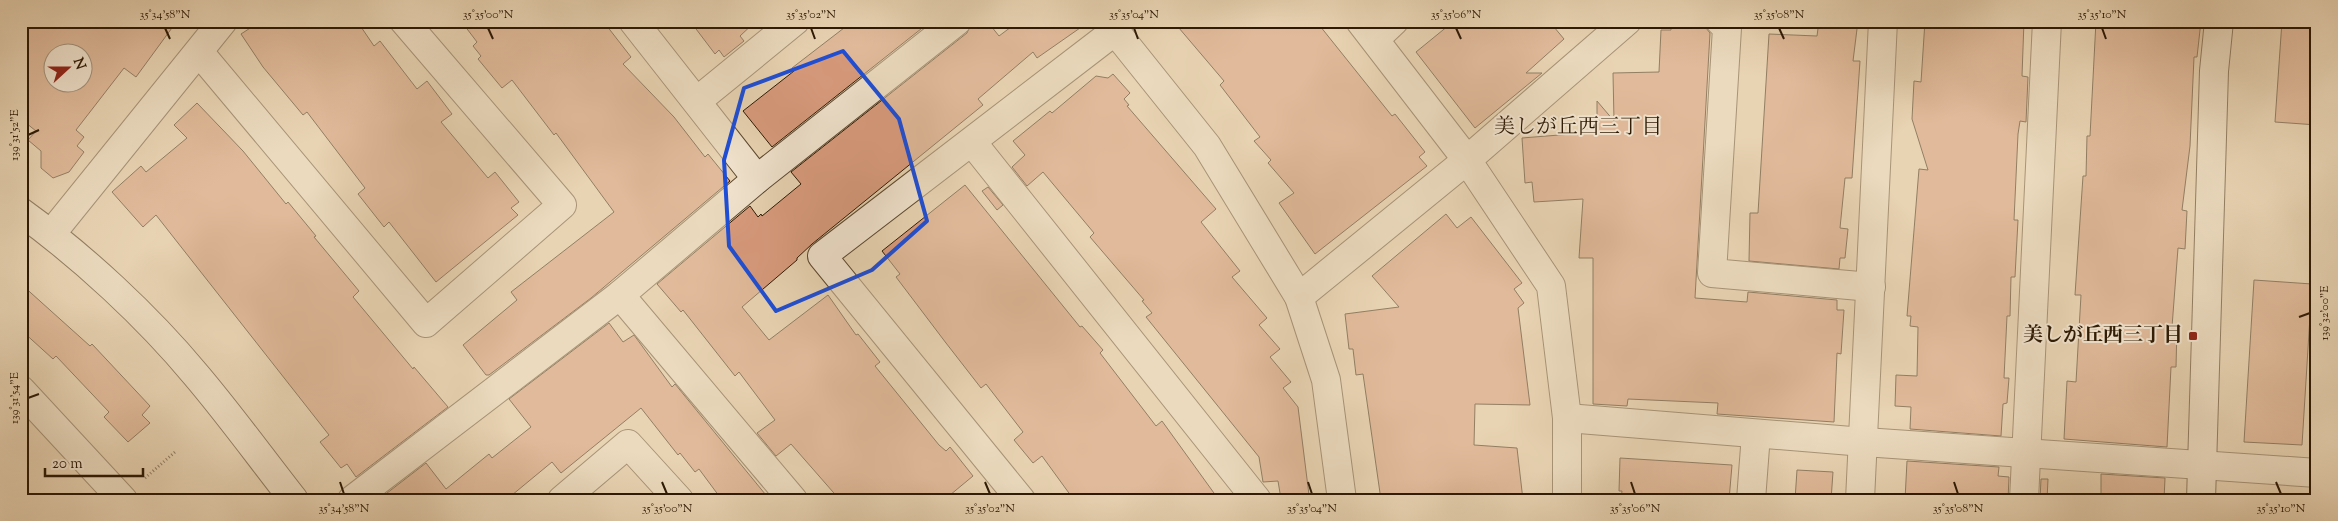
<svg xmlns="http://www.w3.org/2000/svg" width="2338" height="521" viewBox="0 0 2338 521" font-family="'Sorts Mill Goudy','Noto Serif JP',serif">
<rect width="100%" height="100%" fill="#e8d3b2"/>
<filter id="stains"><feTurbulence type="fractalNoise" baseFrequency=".004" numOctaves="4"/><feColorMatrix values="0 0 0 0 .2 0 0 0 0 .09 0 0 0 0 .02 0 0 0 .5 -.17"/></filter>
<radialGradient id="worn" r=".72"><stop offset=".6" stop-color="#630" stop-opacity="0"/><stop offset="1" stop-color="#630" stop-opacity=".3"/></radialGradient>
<g fill="#d89b7d" stroke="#2d1904" fill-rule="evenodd">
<path d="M21 21H177L136 77 124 68 76 130 84 137 77 146 84 152 69 172 53 178 41 168V151L28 140 36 131 21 119V61L26 56 21 52ZM52 52H82V82H52Z"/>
<path d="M261 21H357L374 46 380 41 417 89 427 81 452 114 441 122 488 178 495 172 519 202 511 208 518 215 436 282 389 222 384 227 358 194 365 188 307 112 303 115 263 67 241 34Z"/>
<path d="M461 21H603L631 57 623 64 674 117 705 157 708 154 730 181 591 298 489 375H486L463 345 517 300 511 292 614 212 556 133 554 135 512 80 502 88 478 59 481 56 473 46 477 42Z"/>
<path d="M690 21H756L740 36 744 41 724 57 719 50 715 54Z"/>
<path d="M853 21H931L772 147 743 111 794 71 792 68Z"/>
<path d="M972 21H987L999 36 1019 21H1090L1037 58 1033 52 978 99 983 105 812 244 797 258V260L742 307 769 340 828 295 856 335 858 334 880 362 875 366 939 445 946 451 950 447 973 476 944 500H840L791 444 776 456 757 433 775 420 739 372 735 376 683 310 681 312 657 284 750 206 758 217 761 214 762 216 801 184 791 172 967 33Z"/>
<path d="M1173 21H1316L1392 116 1395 114 1425 152 1419 157 1427 166 1315 254 1279 203 1294 193 1268 163 1271 160 1254 141 1260 137 1220 85 1224 81Z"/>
<path d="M1454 21H1549L1564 39 1526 73H1542L1475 128 1416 52Z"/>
<path d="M1671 21H1703V27L1706 28 1710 33 1695 298 1747 302 1748 292 1837 300V310H1844L1841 354 1837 353 1834 422 1717 414 1718 403 1628 399 1627 406 1593 404V258H1579L1583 199 1534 202 1532 182 1525 183 1522 138 1597 132V101L1614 121 1613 73 1659 72 1661 30H1671Z"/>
<path d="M1819 21H1858L1853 61H1860L1852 178H1845L1840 228 1848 229 1845 258H1840L1839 269 1749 261 1750 213H1758L1769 34 1817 36Z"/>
<path d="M1925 21H2024L2022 76 2028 77 2026 122 2020 121 2018 134 2014 220H2018L2015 277H2011L2010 316H2007L2004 378H2009L2007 403 2003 404 2001 436 1910 429 1911 407 1895 406 1896 375 1917 376 1918 327 1910 326 1911 316H1907L1919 169 1928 170 1912 119 1914 81 1921 82Z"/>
<path d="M2096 21H2201L2197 57H2194L2190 146 2182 210 2187 211 2185 249 2178 248 2172 327H2177L2176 367H2171L2167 447 2064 439 2067 381 2076 382 2081 295H2075L2083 176H2086L2087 136H2090Z"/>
<path d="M2282 21H2317V125L2275 122Z"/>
<path d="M1113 74 1130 93 1124 99 1129 105 1127 106 1216 209 1201 222 1240 271 1232 277 1267 318 1259 325 1280 349 1270 357 1291 382 1283 388 1298 407 1309 495 1281 499 1278 481 1263 482 1259 457 1146 317 1152 313 1142 301 1144 300 1090 237 1094 233 1043 172 1027 186 1012 167 1025 155 1013 141 1050 111 1052 113 1096 76 1108 78Z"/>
<path d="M197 103 243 151 286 204 288 202 316 236 314 237 359 291 353 297 413 369 414 367 448 407 356 477 347 464 341 468 320 442 329 435 156 215 143 227 112 192 141 166 146 172 187 138 174 125Z"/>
<path d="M965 185 1080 327 1082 326 1103 350 1100 353 1156 426 1162 421 1219 500H1074L1042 456 1033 463 1014 440 1023 432 986 384 981 388 946 343 896 277 900 274 882 251Z"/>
<path d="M988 187 1003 205 997 210 982 191Z"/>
<path d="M1446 214 1457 228 1471 217 1522 283 1514 289 1524 303 1518 308 1530 405 1475 404 1474 445 1517 448 1523 500H1381L1363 374 1356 375 1353 349H1349L1345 314 1399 307 1372 276Z"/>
<path d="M2254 280 2312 284 2302 445 2244 442Z"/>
<path d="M21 284 90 346 92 344 150 406 142 415 150 423 128 442 104 417 109 412 56 356 53 359 21 330Z"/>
<path d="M609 323 623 342 634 335 672 387 675 384 770 500H722L699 469 695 472 680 453 678 455 641 408 561 473 552 462 506 500H378L426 463 446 489 489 454 492 458 531 427 509 399Z"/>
<path d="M1620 458 1732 465 1729 500H1621L1622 491H1619Z"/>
<path d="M1907 461 1999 467 1998 476 2009 477 2008 500H1905Z"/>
<path d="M1797 470 1833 472 1831 500H1795Z"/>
<path d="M2101 474 2165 478 2164 500H2101Z"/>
<path d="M2041 479H2048L2047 500H2040Z"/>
</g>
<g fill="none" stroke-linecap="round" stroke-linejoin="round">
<defs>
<g id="street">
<path d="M633 21 757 179"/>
<path d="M1107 21 1207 146 1299 297 1326 380 1342 500"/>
<path d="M1360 21 1467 160 1551 286 1567 418V500"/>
<path d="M1720 21 1727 28 1712 273 1871 287"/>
<path d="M1375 39 1394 21"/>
<path d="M199 52 426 323 562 205 404 21"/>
<path d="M697 101 795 21"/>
<path d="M972 142 1257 500"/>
<path d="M51 234 223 21"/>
<path d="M620 295 793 500"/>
<path d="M1299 297 1467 160 1627 21"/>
<path d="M21 390 123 500"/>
<path d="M1567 418 1864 442 2317 473"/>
<path d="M352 500 620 295 757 179 957 21"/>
<path d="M562 500 628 444 679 500"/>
<path d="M1021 500 822 256 1115 31"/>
<path d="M1751 500 1756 434"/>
<path d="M1860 500 1883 21"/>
<path d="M2024 500 2047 21"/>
</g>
<g id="secondary">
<path d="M21 212C82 256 147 316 196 375 230 415 261 458 294 500"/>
<path d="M2201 500 2214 71 2219 21"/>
</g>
</defs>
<use href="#street" stroke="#5c4830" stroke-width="30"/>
<use href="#secondary" stroke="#2d1904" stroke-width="30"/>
<path stroke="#2d1904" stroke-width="3" stroke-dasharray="1 2.5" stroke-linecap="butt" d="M145 478 175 452"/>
<use href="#street" stroke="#f0e2cd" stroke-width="28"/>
<use href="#secondary" stroke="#f0e2cd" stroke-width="28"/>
</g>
<path d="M0 0H2338V521H0ZM843 51 899 119 927 221 872 270 776 311 729 246 724 160 744 88Z" fill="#e8d3b2" fill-opacity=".55" fill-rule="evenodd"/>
<path fill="none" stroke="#1d4ed8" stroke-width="4" stroke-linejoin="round" d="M843 51 899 119 927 221 872 270 776 311 729 246 724 160 744 88Z"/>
<path fill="none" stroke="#2d1904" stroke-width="2" d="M165 28 170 39M488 28 493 39M811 28 815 39M1134 28 1138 39M1456 28 1461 39M1779 28 1784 39M2102 28 2106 39M28 135 39 130M2299 317 2310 313M28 398 39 394M340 482 344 494M662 482 667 494M985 482 990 494M1308 482 1312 494M1631 482 1635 494M1954 482 1958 494M2276 482 2281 494"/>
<rect fill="#8f2418" stroke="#f0e2cd" stroke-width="2" x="2188" y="331" width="10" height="10" rx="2.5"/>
<g text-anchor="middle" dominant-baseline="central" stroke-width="4" stroke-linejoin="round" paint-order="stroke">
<g font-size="20" font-weight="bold" fill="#2d1904" stroke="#f0e2cd" text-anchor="end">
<text x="2183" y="336">美しが丘西三丁目</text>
</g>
<g font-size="21" fill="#2d1904" stroke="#f0e2cd">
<text x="1578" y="128">美しが丘西三丁目</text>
</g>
</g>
<rect width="2338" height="521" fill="none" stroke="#e8d3b2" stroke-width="55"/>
<g transform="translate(68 68) rotate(69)"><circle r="24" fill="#f0e2cd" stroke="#a2927d"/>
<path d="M0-4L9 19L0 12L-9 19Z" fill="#8f2418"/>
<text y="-8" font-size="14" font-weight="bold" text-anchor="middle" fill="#2d1904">N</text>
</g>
<path d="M45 468v8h98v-8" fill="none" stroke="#2d1904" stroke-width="2.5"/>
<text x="52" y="468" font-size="15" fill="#2d1904" stroke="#f0e2cd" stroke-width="4" paint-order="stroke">20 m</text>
<rect x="28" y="28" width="2282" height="466" fill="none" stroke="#2d1904" stroke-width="2"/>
<g font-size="12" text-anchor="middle" fill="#2d1904">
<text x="165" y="18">35°34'58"N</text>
<text x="488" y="18">35°35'00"N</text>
<text x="811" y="18">35°35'02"N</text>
<text x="1134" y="18">35°35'04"N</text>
<text x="1456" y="18">35°35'06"N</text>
<text x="1779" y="18">35°35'08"N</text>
<text x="2102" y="18">35°35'10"N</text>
<text transform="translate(14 135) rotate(-90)" y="4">139°31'52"E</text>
<text transform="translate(2324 313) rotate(-90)" y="4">139°32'00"E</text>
<text transform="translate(14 398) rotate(-90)" y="4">139°31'54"E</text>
<text x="344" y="512">35°34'58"N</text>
<text x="667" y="512">35°35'00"N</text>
<text x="990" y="512">35°35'02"N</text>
<text x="1312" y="512">35°35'04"N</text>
<text x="1635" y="512">35°35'06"N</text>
<text x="1958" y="512">35°35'08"N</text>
<text x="2281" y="512">35°35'10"N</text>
</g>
<rect width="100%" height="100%" filter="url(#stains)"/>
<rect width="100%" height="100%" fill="url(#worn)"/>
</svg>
